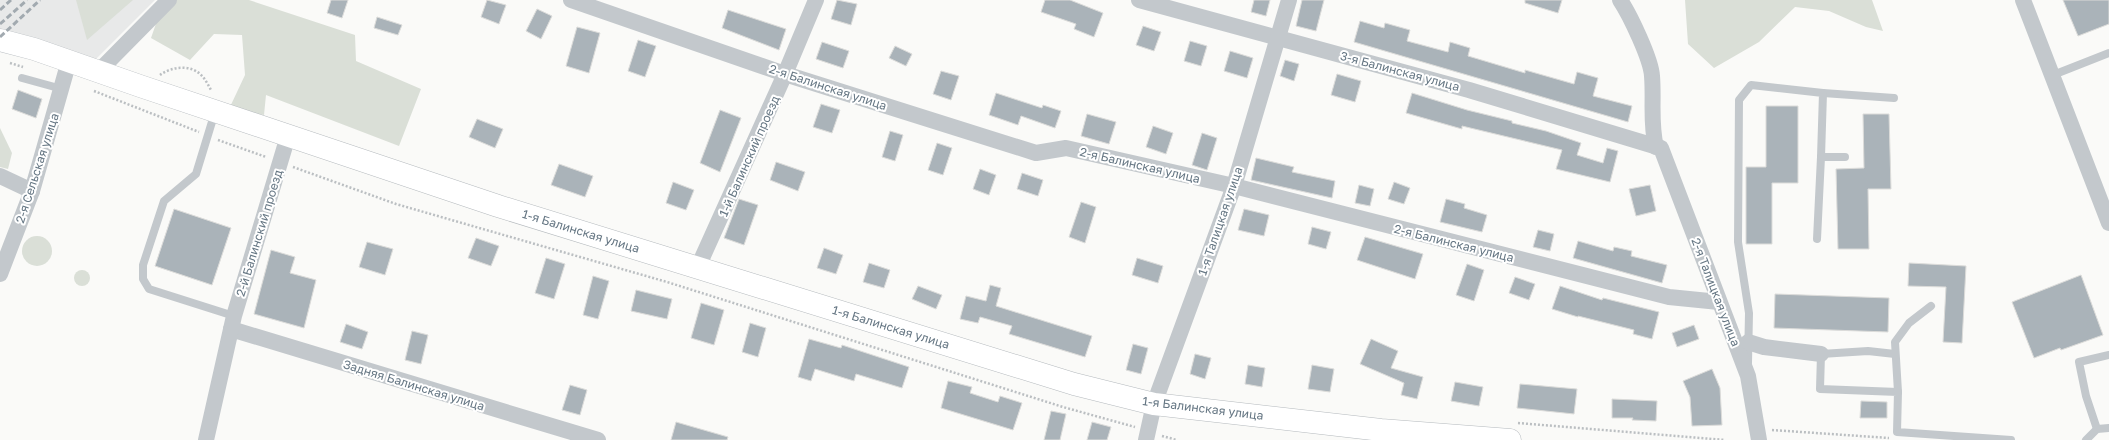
<svg xmlns="http://www.w3.org/2000/svg" width="2109" height="440" viewBox="0 0 2109 440" font-family="'Golos Text',sans-serif">
<rect width="100%" height="100%" fill="#fafaf8"/>
<path fill="#e8e9e9" d="M0 0H155L90 65 0 32Z"/>
<g fill="#dadfd7">
<path d="M76 0H133L87 40Z"/>
<path d="M176 0H249L355 35 356 61 421 89 399 146 266 95 264 115 229 109 245 75 242 35 214 34 190 60 151 38 159 15Z"/>
<path d="M1685 0H1872L1883 31 1866 27 1829 11 1795 7 1759 42 1714 68 1688 44Z"/>
<path d="M0 128 12 153 8 169 0 167Z"/>
<circle cx="37" cy="251" r="15"/>
<circle cx="82" cy="278" r="8"/>
</g>
<g fill="#aab3b9" stroke="#dcdcda">
<path d="M331 0H348L342 18 327 13Z"/>
<path d="M487 0 506 5 499 24 481 17Z"/>
<path d="M837 0 857 4 851 25 831 19Z"/>
<path d="M1045 0H1070L1103 13 1094 37 1074 29 1076 24 1041 12Z"/>
<path d="M1254 0H1270L1266 16 1251 12Z"/>
<path d="M1302 0H1324L1316 31 1296 26Z"/>
<path d="M1525 0H1562L1558 13 1525 3Z"/>
<path d="M2063 0H2109V24L2078 36Z"/>
<path d="M537 9 552 16 541 39 526 31Z"/>
<path d="M728 10 786 29 779 50 722 28Z"/>
<path d="M377 17 402 25 398 35 374 28Z"/>
<path d="M1360 21 1384 28 1385 23 1410 30 1407 41 1448 52 1450 42 1470 48 1468 56 1525 73V70L1574 84 1577 72 1598 78 1593 96 1632 106 1628 122 1354 42Z"/>
<path d="M1143 26 1161 32 1154 51 1136 45Z"/>
<path d="M577 27 600 33 589 73 566 66Z"/>
<path d="M638 40 656 46 645 77 628 71Z"/>
<path d="M1190 41 1207 46 1201 66 1184 61Z"/>
<path d="M822 42 849 51 843 68 816 59Z"/>
<path d="M895 46 912 54 906 66 889 58Z"/>
<path d="M1230 51 1253 58 1247 78 1224 71Z"/>
<path d="M1285 60 1299 64 1294 81 1280 76Z"/>
<path d="M941 71 959 76 951 100 933 94Z"/>
<path d="M1337 74 1361 81 1355 102 1331 95Z"/>
<path d="M18 90 42 99 36 118 12 109Z"/>
<path d="M996 93 1042 108 1043 105 1061 111 1055 128 1021 116 1018 125 989 115Z"/>
<path d="M1412 93 1467 110 1512 121V123L1546 131 1581 143 1577 155 1603 163 1607 148 1618 151 1610 182 1556 169 1562 150 1462 126V129L1406 113Z"/>
<path d="M821 104 840 110 832 133 813 127Z"/>
<path d="M1766 106H1798V183H1772V244H1746V167H1766Z"/>
<path d="M720 110 741 118 720 172 700 163Z"/>
<path d="M1087 114 1116 122 1109 144 1081 136Z"/>
<path d="M1863 114H1889L1891 189H1868L1869 249H1838L1836 169 1864 168Z"/>
<path d="M477 119 503 129 495 148 469 137Z"/>
<path d="M1153 126 1173 133 1166 154 1146 147Z"/>
<path d="M890 131 903 135 895 161 882 157Z"/>
<path d="M1202 133 1217 138 1207 170 1192 165Z"/>
<path d="M937 143 952 148 943 175 928 170Z"/>
<path d="M1256 158 1294 167 1292 172 1335 181 1332 198 1251 180Z"/>
<path d="M776 162 805 172 798 191 770 180Z"/>
<path d="M559 164 593 176 585 197 551 185Z"/>
<path d="M980 169 996 175 989 195 973 189Z"/>
<path d="M1022 173 1043 180 1038 196 1017 189Z"/>
<path d="M673 182 694 190 686 210 666 203Z"/>
<path d="M1394 182 1410 188 1404 204 1388 199Z"/>
<path d="M1359 185 1374 189 1370 206 1355 203Z"/>
<path d="M1650 185 1656 211 1636 216 1629 189Z"/>
<path d="M739 199 758 205 744 245 724 238Z"/>
<path d="M1446 199 1465 204 1464 208 1487 215 1482 232 1440 222Z"/>
<path d="M1081 202 1096 207 1085 243 1069 237Z"/>
<path d="M174 209 231 228 212 285 155 266Z"/>
<path d="M1244 209 1269 215 1264 236 1238 230Z"/>
<path d="M1312 227 1331 232 1326 249 1308 244Z"/>
<path d="M1538 230 1554 234 1550 251 1533 247Z"/>
<path d="M1365 237 1423 254 1415 279 1357 260Z"/>
<path d="M476 238 499 246 491 266 468 258Z"/>
<path d="M1578 241 1613 251 1614 247 1632 251 1631 256 1667 265 1662 283 1573 258Z"/>
<path d="M367 242 393 249 385 275 359 267Z"/>
<path d="M824 248 843 255 836 274 817 268Z"/>
<path d="M271 250 295 257 290 273 316 280 304 328 254 314Z"/>
<path d="M546 258 565 264 554 299 535 293Z"/>
<path d="M1137 258 1163 266 1158 283 1132 275Z"/>
<path d="M869 263 890 270 884 288 863 282Z"/>
<path d="M1909 263 1966 266 1962 343 1943 342 1946 287 1908 286Z"/>
<path d="M1467 264 1484 270 1474 301 1456 295Z"/>
<path d="M2081 275 2103 335 2061 350 2060 348 2034 358 2012 302Z"/>
<path d="M593 276 609 281 598 319 583 315Z"/>
<path d="M1515 277 1535 284 1529 300 1509 293Z"/>
<path d="M990 285 1001 288 996 306 1092 336 1085 357 1009 334 1012 326 980 317 978 323 960 319 966 296 986 301Z"/>
<path d="M918 286 942 295 936 309 912 299Z"/>
<path d="M1560 286 1602 300 1603 298 1659 312 1652 339 1633 334 1634 330 1578 316V317L1552 309Z"/>
<path d="M636 290 672 299 667 319 631 311Z"/>
<path d="M1775 294 1889 298 1888 332 1774 328Z"/>
<path d="M701 303 724 310 714 345 691 338Z"/>
<path d="M750 323 766 328 758 357 742 352Z"/>
<path d="M346 324 368 332 362 349 340 342Z"/>
<path d="M1694 325 1699 339 1677 347 1672 333Z"/>
<path d="M412 331 428 335 421 364 405 360Z"/>
<path d="M809 339 841 348 842 345 909 367 902 388 856 374 854 381 815 369 811 381 798 377Z"/>
<path d="M1371 339 1398 351 1391 368 1423 377 1417 399 1401 395 1404 383 1360 364Z"/>
<path d="M1133 344 1148 348 1141 374 1126 370Z"/>
<path d="M1195 354 1211 358 1205 379 1190 374Z"/>
<path d="M1248 365 1265 368 1262 387 1245 384Z"/>
<path d="M1312 365 1334 369 1330 392 1308 389Z"/>
<path d="M1712 369 1720 388 1722 425 1692 426 1690 397 1683 381Z"/>
<path d="M948 381 972 387 970 393 998 402 1000 396 1022 403 1013 430 941 408Z"/>
<path d="M1455 382 1483 387 1479 406 1451 401Z"/>
<path d="M1520 384 1577 389 1574 414 1517 408Z"/>
<path d="M570 385 587 390 580 415 562 410Z"/>
<path d="M1612 399 1657 401 1656 421 1632 420 1633 418H1612Z"/>
<path d="M1861 401 1887 402V418H1860Z"/>
<path d="M1051 411 1066 414 1060 440H1044Z"/>
<path d="M676 422 728 437 727 440H671Z"/>
<path d="M1092 422 1111 427 1107 440H1087Z"/>
</g>
<g fill="none" stroke-linecap="round" stroke-linejoin="round">
<defs>
<path id="primary" d="M0 40 34 49 140 86 498 206 1074 384 1154 404 1381 430 1510 440"/>
</defs>
<use href="#primary" stroke="#b5babe" stroke-width="23"/>
<g stroke="#bbbfc2" stroke-width="2.5" stroke-dasharray="2 2" stroke-linecap="butt">
<path d="M10 63 23 67"/>
<path d="M160 75C171 67 189 64 200 74 205 78 208 85 211 90"/>
<path d="M94 91 199 132"/>
<path d="M218 140 266 157"/>
<path d="M293 167 396 204 667 282 1063 407 1135 427"/>
<path d="M1518 423 1725 440"/>
<path d="M1772 430 1889 438"/>
<path d="M1162 436 1177 440"/>
</g>
<g stroke="#c3c8cc" stroke-width="8">
<path d="M2053 75 2109 53"/>
<path d="M22 78 62 89"/>
<path d="M1823 93 1894 98"/>
<path d="M215 112 196 174 164 201 143 265V279L149 289 234 316"/>
<path d="M1817 239 1821 157"/>
<path d="M1895 354 1868 351 1821 354 1820 389 1898 392 1897 432 2011 440"/>
<path d="M1748 363 1749 313 1738 242 1739 100 1751 85 1823 93 1821 157H1845"/>
<path d="M1898 392 1895 342 1909 323 1931 306"/>
<path d="M2097 429 2086 396 2079 362 2109 355"/>
<path d="M2086 440 2097 429 2109 428"/>
</g>
<g stroke="#c3c8cc" stroke-width="16">
<path d="M571 0 785 74 1036 153 1066 148 1234 186 1669 297 1719 302"/>
<path d="M1139 0 1469 90 1661 148 1748 376 1759 440"/>
<path d="M1620 0C1630 15 1651 59 1652 76 1654 100 1650 124 1656 147"/>
<path d="M2023 0 2109 223"/>
<path d="M99 71 169 0"/>
<path d="M0 176 32 191"/>
<path d="M698 267 785 74 816 0"/>
<path d="M0 274 32 191 69 61"/>
<path d="M231 329 598 440"/>
<path d="M1748 342 1764 347 1821 354"/>
<path d="M206 440 234 316 288 136"/>
<path d="M1146 440 1154 404 1234 186 1289 0"/>
</g>
<use href="#primary" stroke="#fff" stroke-width="22"/>
<g stroke="#a2aab0" stroke-width="3" stroke-dasharray="6 3" stroke-linecap="butt">
<path d="M0 10 11 0"/>
<path d="M0 24 27 0"/>
<path d="M0 37 40 0"/>
</g>
</g>
<g text-anchor="middle" dominant-baseline="central" stroke-width="4" stroke-linejoin="round" paint-order="stroke">
<g font-size="12" fill="#657683" stroke="#fff">
<text transform="translate(1400 71) rotate(15)">3-я Балинская улица</text>
<text transform="translate(828 87) rotate(18)">2-я Балинская улица</text>
<text transform="translate(749 156) rotate(-66)">1-й Балинский проезд</text>
<text transform="translate(1140 165) rotate(13)">2-я Балинская улица</text>
<text transform="translate(37 168) rotate(-72)">2-я Сельская улица</text>
<text transform="translate(1220 221) rotate(-71)">1-я Талицкая улица</text>
<text transform="translate(581 231) rotate(17)">1-я Балинская улица</text>
<text transform="translate(259 233) rotate(-73)">2-й Балинский проезд</text>
<text transform="translate(1454 243) rotate(14)">2-я Балинская улица</text>
<text transform="translate(1716 292) rotate(69)">2-я Талицкая улица</text>
<text transform="translate(891 327) rotate(17)">1-я Балинская улица</text>
<text transform="translate(414 385) rotate(17)">Задняя Балинская улица</text>
<text transform="translate(1203 408) rotate(7)">1-я Балинская улица</text>
</g>
</g>
</svg>
